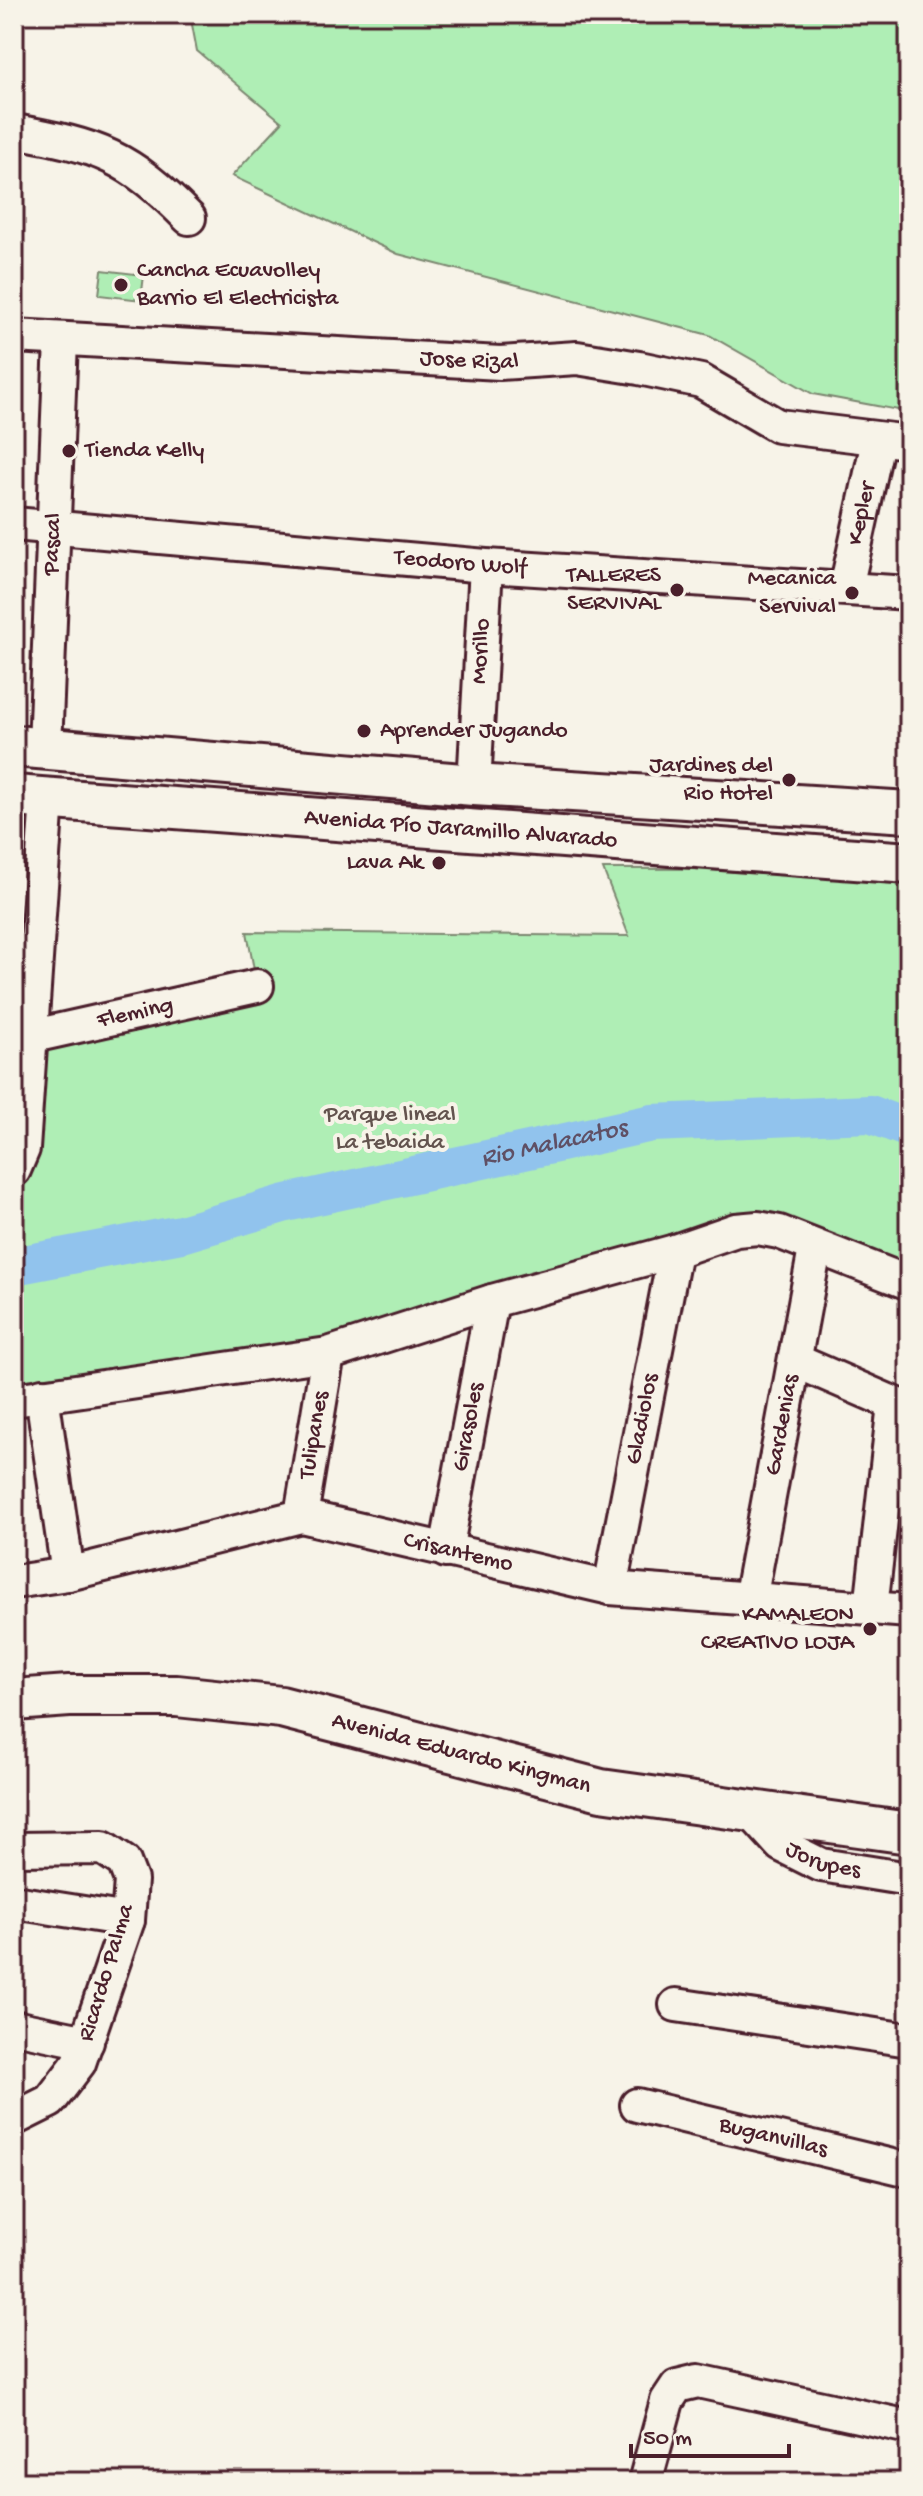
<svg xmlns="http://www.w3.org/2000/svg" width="923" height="2496" viewBox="0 0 923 2496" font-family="'Gochi Hand',sans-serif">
<rect width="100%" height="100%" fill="#f7f3e8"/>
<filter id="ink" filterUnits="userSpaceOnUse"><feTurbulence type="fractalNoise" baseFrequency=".0125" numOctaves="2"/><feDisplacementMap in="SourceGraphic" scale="16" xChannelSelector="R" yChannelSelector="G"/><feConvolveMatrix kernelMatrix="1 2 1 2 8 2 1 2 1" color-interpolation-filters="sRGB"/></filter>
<g filter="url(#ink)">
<g fill="#afeeb5" stroke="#7c8670" stroke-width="2">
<path d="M190 14H909V412L813 394 709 335 398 254 232 176 282 122 197 51Z"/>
<path d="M102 270 144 275 141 300 99 295Z"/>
<path d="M909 868V1283L779 1232 328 1354 14 1400V1170L29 1037 257 986 247 932 629 936 603 869Z"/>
</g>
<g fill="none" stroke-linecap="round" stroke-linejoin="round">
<path stroke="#91c3ed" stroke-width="38" id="s1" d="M14 1266 181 1234 286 1203 652 1123 870 1114 909 1129"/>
<defs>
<g id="minor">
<path d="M14 131C99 146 128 156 189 218"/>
<path id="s2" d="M14 336 500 363 577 358 639 368 701 381 778 426 909 442"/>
<path id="s3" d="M14 524 486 566 909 593"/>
<path id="s4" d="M846 588 878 441"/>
<path id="s5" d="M45 748 61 340"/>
<path id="s6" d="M474 785 486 566"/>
<path id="s7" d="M14 1036 29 1037 257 986"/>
<path d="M14 1170 23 1149 47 798"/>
<path d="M796 1361 909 1410"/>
<path d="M42 1395 68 1574"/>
<path d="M14 1400 328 1354 492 1301 675 1251 736 1230 758 1228 779 1232 909 1283"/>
<path id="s8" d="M301 1516 328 1354"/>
<path id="s9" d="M446 1551 492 1301"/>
<path id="s10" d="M14 1582 68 1574 301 1516 610 1588 909 1611"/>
<path id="s11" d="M610 1588 675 1251"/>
<path id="s12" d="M750 1600 815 1249"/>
<path d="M871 1608 894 1404"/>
<path id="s13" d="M751 1812 781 1845 821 1865 909 1879"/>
<path d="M14 1849 103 1848 124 1862 131 1880 128 1920 79 2063 50 2101 14 2119"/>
<path d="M14 1902 128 1920"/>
<path d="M676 2005 909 2040"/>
<path d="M14 2027 87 2042"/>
<path id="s14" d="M637 2105 909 2170"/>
<path d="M645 2482 667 2401 677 2386 698 2381 909 2427"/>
</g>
<g id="major">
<path d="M14 746 474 785 909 812"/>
<path id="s15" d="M14 796 909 863"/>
<path id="s16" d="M14 1700 69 1696H177L281 1707 601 1790 909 1833"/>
</g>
</defs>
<use href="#minor" stroke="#4a1f2b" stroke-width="38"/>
<use href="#major" stroke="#4a1f2b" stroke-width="46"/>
<use href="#minor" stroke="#f7f3e8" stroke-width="32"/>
<use href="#major" stroke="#f7f3e8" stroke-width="40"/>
</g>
</g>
<g fill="#4a1f2b" stroke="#f7f3e8" stroke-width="3">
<circle cx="121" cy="285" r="8"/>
<circle cx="69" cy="451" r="8"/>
<circle cx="677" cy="590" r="8"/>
<circle cx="852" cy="593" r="8"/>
<circle cx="364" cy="731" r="8"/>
<circle cx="789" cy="780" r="8"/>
<circle cx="439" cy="863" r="8"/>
<circle cx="870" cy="1629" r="8"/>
</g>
<g text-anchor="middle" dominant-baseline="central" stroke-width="8" stroke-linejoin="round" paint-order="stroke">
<g font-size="24" fill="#4a1f2b" stroke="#f7f3e8" text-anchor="end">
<text x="137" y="271" text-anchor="start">Cancha Ecuavolley<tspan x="137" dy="28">Barrio El Electricista</tspan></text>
<text x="85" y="451" text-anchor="start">Tienda Kelly</text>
<text x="661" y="576">TALLERES<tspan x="661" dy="28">SERVIVAL</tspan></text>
<text x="836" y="579">Mecanica<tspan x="836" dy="28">Servival</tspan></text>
<text x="380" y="731" text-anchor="start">Aprender Jugando</text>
<text x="773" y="766">Jardines del<tspan x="773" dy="28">Rio Hotel</tspan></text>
<text x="423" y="863">Lava Ak</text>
<text x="854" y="1615">KAMALEON<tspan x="854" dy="28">CREATIVO LOJA</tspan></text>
</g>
<g font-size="24" fill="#4a1f2b" stroke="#f7f3e8">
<text stroke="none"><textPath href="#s2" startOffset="456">Jose Rizal</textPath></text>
<text stroke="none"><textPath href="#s4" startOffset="76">Kepler</textPath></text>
<text stroke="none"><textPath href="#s5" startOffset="204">Pascal</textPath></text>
<text stroke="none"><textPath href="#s3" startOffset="448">Teodoro Wolf</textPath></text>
<text stroke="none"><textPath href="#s6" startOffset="134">Morillo</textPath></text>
<text stroke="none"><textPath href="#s15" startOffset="448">Avenida Pío Jaramillo Alvarado</textPath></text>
<text stroke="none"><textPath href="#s7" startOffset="124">Fleming</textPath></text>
<text stroke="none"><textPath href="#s11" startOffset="172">Gladiolos</textPath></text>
<text stroke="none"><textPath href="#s12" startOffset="178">Gardenias</textPath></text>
<text stroke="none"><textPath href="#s9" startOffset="126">Girasoles</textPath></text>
<text stroke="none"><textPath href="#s8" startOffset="82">Tulipanes</textPath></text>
<text stroke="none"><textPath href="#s10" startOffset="456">Crisantemo</textPath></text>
<text stroke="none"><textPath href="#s16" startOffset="454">Avenida Eduardo Kingman</textPath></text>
<text stroke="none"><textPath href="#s13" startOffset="90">Jorupes</textPath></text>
<text transform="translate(107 1973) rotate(-73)">Ricardo Palma</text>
<text stroke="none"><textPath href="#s14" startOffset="140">Buganvillas</textPath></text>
</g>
<g font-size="24" fill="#63534e" stroke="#f7f3e8">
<text x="390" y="1115">Parque lineal<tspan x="390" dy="28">La tebaida</tspan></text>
</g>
<g font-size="26" font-style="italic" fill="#5f5065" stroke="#f7f3e8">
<text stroke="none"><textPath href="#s1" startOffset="554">Rio Malacatos</textPath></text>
</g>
</g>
<rect width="923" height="2496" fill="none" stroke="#f7f3e8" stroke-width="48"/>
<rect x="24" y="24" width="875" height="2448" fill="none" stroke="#4a1f2b" stroke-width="3" filter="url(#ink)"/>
<path d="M631 2444v12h158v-12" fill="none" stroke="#4a1f2b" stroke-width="4"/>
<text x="643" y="2444" font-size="24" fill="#4a1f2b" stroke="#f7f3e8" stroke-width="6" paint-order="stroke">50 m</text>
</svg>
